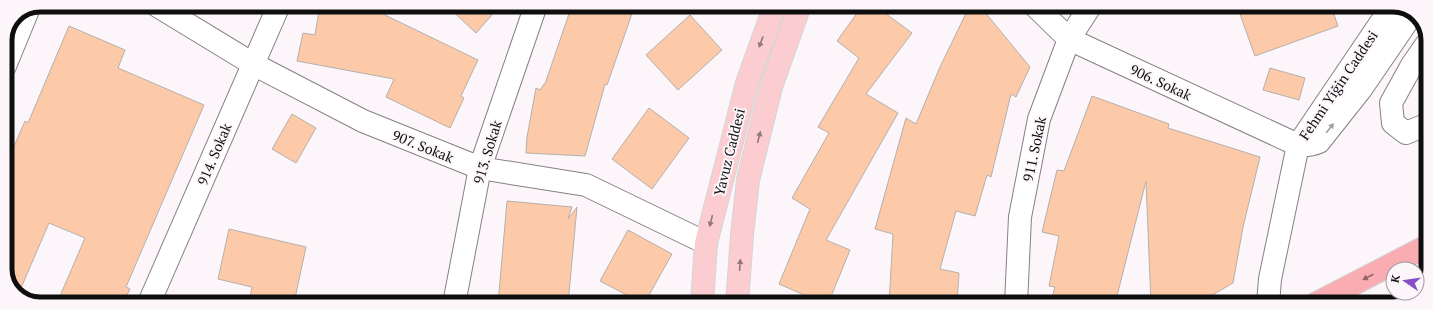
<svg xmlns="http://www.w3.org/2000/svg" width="1433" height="309" viewBox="0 0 1433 309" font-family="'PT Serif',serif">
<rect width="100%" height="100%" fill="#fcf6fb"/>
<g fill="#fdcaa9" stroke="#b5afac">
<path d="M320 5H387L385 15 478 60 461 96 464 98 450 128 386 97 394 79 297 61 303 33 315 35Z"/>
<path d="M446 5H482L492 15 476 33Z"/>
<path d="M572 5H635L607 85 605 84 585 156 526 153 527 137 536 88 540 90 544 84H545Z"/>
<path d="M863 5H874L912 33 866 94 898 113 826 240 850 250 828 304H825L779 284 810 209 792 198 829 133 818 127 859 58 837 41Z"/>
<path d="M970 5H979L1030 67 1016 97 1011 94 991 177 987 175 975 216 956 211 940 269 959 273 957 304H889L893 234 875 229 906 118 916 124 940 67Z"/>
<path d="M1237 6H1331L1338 26 1255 56Z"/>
<path d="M690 15 722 50 678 90 646 55Z"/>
<path d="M69 26 125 50 118 68 204 105 126 287 130 289 123 303H57L85 238 49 223 18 295 15 293 5 273V167L25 121 28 123Z"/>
<path d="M1270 68 1305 78 1299 100 1263 90Z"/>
<path d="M1092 96 1169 124 1168 128 1260 157 1243 227 1233 283 1197 304H1151L1146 181 1115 304H1050L1055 287 1049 286 1059 236 1042 232 1057 170 1064 171Z"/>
<path d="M649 108 689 138 652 189 612 159Z"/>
<path d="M292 114 316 128 296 163 272 149Z"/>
<path d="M507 201 572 207 568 219 577 207 568 304H498Z"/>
<path d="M229 229 306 247 294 303H249L252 287 218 279Z"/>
<path d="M628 230 672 254 644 304 600 281Z"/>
</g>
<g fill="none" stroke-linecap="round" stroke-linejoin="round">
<defs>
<g id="minor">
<path d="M156 5 253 64 363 121 480 168 586 185 706 243"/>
<path d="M1034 5 1069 39 1298 145C1306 146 1312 145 1319 142L1361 89 1413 13"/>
<path d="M5 66 28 10"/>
<path d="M1428 124 1406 133 1393 123 1391 103 1412 65 1428 42"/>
<path d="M149 303 279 5"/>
<path d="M454 304 480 168 536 5"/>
<path d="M1016 304 1020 217 1039 119 1069 39 1091 5"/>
<path d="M1268 304 1270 279 1298 145 1392 6"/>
</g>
<g id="major">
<path d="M702 304 706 243 747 83 775 5"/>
<path d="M737 304 742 235 748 180 771 87 800 5"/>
</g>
<path id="highway" d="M1315 304 1427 246"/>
</defs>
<use href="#minor" stroke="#858084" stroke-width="24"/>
<use href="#major" stroke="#d4d4d4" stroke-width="24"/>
<use href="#highway" stroke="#d4d4d4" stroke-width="24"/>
<use href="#minor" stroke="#fff" stroke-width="22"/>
<use href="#major" stroke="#fbcdd1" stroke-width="22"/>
<use href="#highway" stroke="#f9acb2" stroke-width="22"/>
</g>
<defs><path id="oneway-solid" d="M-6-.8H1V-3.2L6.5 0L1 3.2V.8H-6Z"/></defs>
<g fill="#91777a">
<use href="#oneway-solid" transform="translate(761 42) rotate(110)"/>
<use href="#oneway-solid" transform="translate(759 137) rotate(-76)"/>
<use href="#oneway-solid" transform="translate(711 221) rotate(104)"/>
<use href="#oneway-solid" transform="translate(740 265) rotate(-86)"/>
</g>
<use fill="#9f9f9f" href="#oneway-solid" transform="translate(1330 128) rotate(-52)"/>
<use fill="#906569" href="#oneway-solid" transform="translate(1368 277) rotate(153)"/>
<g text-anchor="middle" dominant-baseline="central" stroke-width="4" stroke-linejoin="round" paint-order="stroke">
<g font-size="14" fill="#0f0e0f" stroke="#fcf6fb">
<text transform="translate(1161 82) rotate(25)">906. Sokak</text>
<text transform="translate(1338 85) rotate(-56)">Fehmi Yiğin Caddesi</text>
<text transform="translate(423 146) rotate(22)">907. Sokak</text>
<text transform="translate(1034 149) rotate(-78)">911. Sokak</text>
<text transform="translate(487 152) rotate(-73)">913. Sokak</text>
<text transform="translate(729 152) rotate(-76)">Yavuz Caddesi</text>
<text transform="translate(214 154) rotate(-67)">914. Sokak</text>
</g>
</g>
<path d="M0 0H1433V309H0ZM40 12H1393A28 28 0 0 1 1421 40V269A28 28 0 0 1 1393 297H40A28 28 0 0 1 12 269V40A28 28 0 0 1 40 12Z" fill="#fcf6fb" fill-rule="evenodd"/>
<path fill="none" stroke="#0f0e0f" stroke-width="5" d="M40 12H1393A28 28 0 0 1 1421 40V269A28 28 0 0 1 1393 297H40A28 28 0 0 1 12 269V40A28 28 0 0 1 40 12Z"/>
<g transform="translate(1405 281) rotate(283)"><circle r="19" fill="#fcf6fb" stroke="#9d999d"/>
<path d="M0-3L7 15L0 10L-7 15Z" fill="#8850c7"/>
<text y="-6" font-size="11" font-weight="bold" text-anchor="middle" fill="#0f0e0f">K</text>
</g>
</svg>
